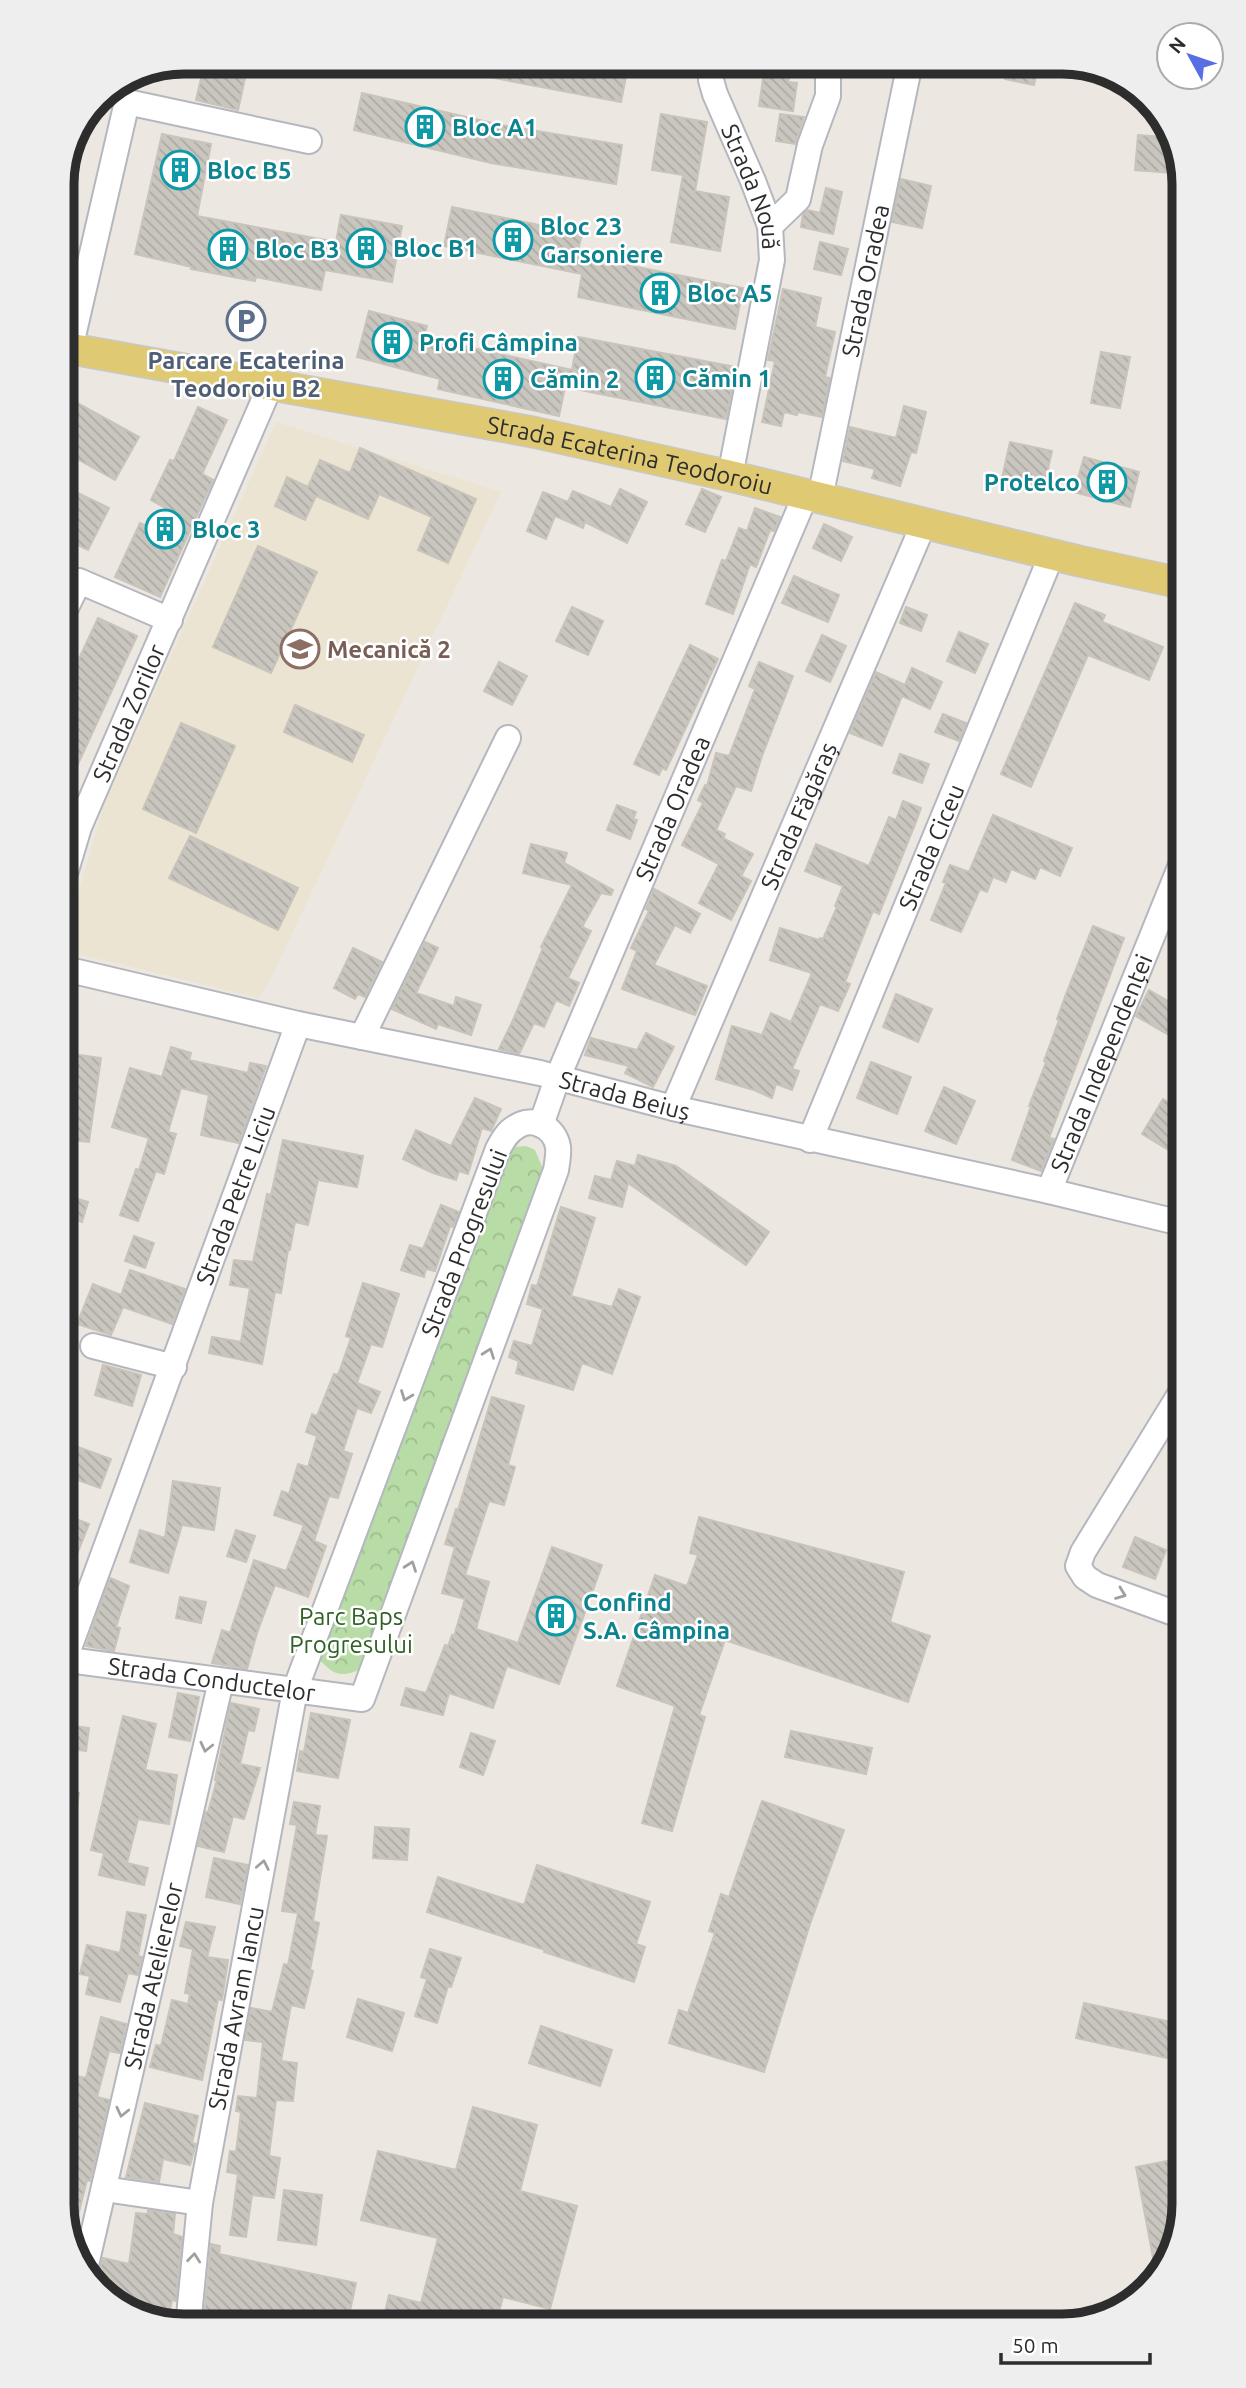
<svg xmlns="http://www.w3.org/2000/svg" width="1246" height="2388" viewBox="0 0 1246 2388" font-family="Ubuntu,sans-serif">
<defs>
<pattern id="park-crowns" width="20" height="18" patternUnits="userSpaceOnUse" patternTransform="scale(1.75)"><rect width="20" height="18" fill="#b7dca5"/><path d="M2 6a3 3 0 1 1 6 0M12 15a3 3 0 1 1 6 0" fill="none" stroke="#9ebd8e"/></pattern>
<pattern id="building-back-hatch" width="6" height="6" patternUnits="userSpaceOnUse" patternTransform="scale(1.75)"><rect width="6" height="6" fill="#c9c6bf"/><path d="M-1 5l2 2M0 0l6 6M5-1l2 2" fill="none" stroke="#adaaa4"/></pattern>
</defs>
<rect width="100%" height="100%" fill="#ece8e1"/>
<path fill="#ebe4d3" d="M276 422 501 492 273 974 259 998 78 954 77 898 103 807Z"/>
<path fill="url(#park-crowns)" d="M526 1146 535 1150 543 1169 370 1651 361 1669C340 1678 333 1675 318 1658L508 1152 515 1147Z"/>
<g fill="url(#building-back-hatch)" stroke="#c8c4bb" stroke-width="2">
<path d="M1009 62H1039L1034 85 1005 79Z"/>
<path d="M768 64H792L788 82 797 83 793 111 759 106 763 79H765Z"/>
<path d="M628 66 621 102 478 75 479 67Z"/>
<path d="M247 69 238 110 196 100 203 70Z"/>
<path d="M362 93 501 125 622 145 616 184 491 163 354 130Z"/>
<path d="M661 114 707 122 695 191 729 197 720 251 671 242 683 175 652 170Z"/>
<path d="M780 114 804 117 795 144 776 141Z"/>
<path d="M162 134 211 144 197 216 336 242 341 215 402 226 392 282 325 270 321 290 256 277 255 281 191 269 192 267 135 254Z"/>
<path d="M1138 135 1176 138 1183 174 1135 170Z"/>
<path d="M901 179 931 186 922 228 892 222Z"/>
<path d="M826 188 842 192 833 234 801 227 803 214 808 210 820 213Z"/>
<path d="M452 207 582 234 577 255 743 288 735 329 578 297 582 274 444 246Z"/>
<path d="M820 242 848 249 841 275 814 269Z"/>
<path d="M783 289 821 298 815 327 835 332 825 377 830 378 822 417 798 412 797 415 784 412 781 426 762 422 775 361 768 360Z"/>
<path d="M369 311 427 326 424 337 572 370 578 337 736 367 726 419 565 387 559 416 438 389 440 379 357 357Z"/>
<path d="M1101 352 1130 357 1120 408 1091 403Z"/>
<path d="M61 394 139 437 115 480 61 450Z"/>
<path d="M904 406 926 412 916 453 911 452 900 486 872 478 875 469 843 461 850 427 896 438Z"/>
<path d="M198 407 227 420 202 474 213 480 160 597 115 577 140 523 162 533 173 512 151 500 170 460 174 461Z"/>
<path d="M1010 442 1052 451 1044 487 1002 478Z"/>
<path d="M360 448 476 499 448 563 418 550 432 517 379 494 368 519 316 496 305 520 275 506 287 477 308 487 320 460 350 473Z"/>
<path d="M1084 457 1139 472 1130 507 1074 492Z"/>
<path d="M61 485 109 508 88 550 61 537Z"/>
<path d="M620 489 647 502 627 543 585 522 583 528 555 516 546 539 527 531 543 492 568 502 573 491 611 507Z"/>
<path d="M702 489 721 497 705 532 686 524Z"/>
<path d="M755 508 780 517 774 531 770 530 756 567 750 564 733 614 706 604 722 560 726 561 739 528 747 531Z"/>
<path d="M824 524 852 537 841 561 813 548Z"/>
<path d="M258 546 317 572 271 673 213 647Z"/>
<path d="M794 576 839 595 828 622 782 603Z"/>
<path d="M1075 603 1105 615 1102 622 1163 647 1149 680 1088 655 1031 787 1001 774Z"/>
<path d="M572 607 603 621 588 655 556 641Z"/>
<path d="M906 607 927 615 921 631 900 623Z"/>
<path d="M98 618 137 636 61 801V697Z"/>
<path d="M959 632 988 644 975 673 947 661Z"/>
<path d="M822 635 846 646 830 682 806 671Z"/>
<path d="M690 645 718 659 666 770 662 768 659 775 634 764Z"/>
<path d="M499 662 527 676 512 705 484 691Z"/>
<path d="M759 662 793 676 762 756 751 791 736 786 716 830 725 834 723 838 753 854 741 876 751 881 731 920 699 903 719 864 682 845 703 803 698 800 705 785 707 786 716 753 729 756 755 689 749 686Z"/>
<path d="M912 668 942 682 930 709 902 696 882 746 850 733 876 672 905 685Z"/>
<path d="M295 705 364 735 352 762 284 732Z"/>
<path d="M943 714 966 723 959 741 935 732Z"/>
<path d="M181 723 235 746 196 833 143 809Z"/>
<path d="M900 754 929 764 922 783 893 773Z"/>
<path d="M903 801 921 808 916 822 879 914 873 911 845 982 850 984 838 1011 820 1004 792 1069 799 1071 792 1090 776 1084 772 1098 754 1090 716 1079 732 1026 762 1035 771 1013 791 1022 812 973 770 960 780 928 819 940 820 938 823 939 837 907 835 906 843 886 805 871 816 844 869 866 889 817 896 820Z"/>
<path d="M617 805 636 812 633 819 637 820 630 839 607 830Z"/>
<path d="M993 815 1072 848 1060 876 1040 867 1035 879 1011 869 1006 882 993 877 987 892 980 889 961 932 931 920 946 883 943 882 950 865 969 872Z"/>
<path d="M190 836 298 888 278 930 169 878Z"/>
<path d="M531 844 567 853 564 863 613 890 611 895 601 893 582 927 591 931 568 978 579 983 569 1006 556 1000 544 1027 534 1023 519 1054 499 1049 514 1018 543 948 541 947 572 885 523 873Z"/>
<path d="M654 889 700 914 690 933 675 925 654 965 707 986 695 1015 622 989 637 951 631 948 649 911 646 909Z"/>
<path d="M1093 926 1124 938 1049 1138 1054 1139 1041 1171 1012 1160 1031 1106H1029L1046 1062 1044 1061 1059 1020 1057 1019 1066 994Z"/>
<path d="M425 942 438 948 416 993 454 1006 456 997 481 1005 471 1035 438 1024 436 1029 392 1009Z"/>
<path d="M353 948 382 962 365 997 358 994 355 999 334 988Z"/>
<path d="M1149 990 1182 1009 1167 1034 1136 1016Z"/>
<path d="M896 994 932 1009 918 1042 883 1027Z"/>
<path d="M646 1033 674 1047 653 1087 625 1073 629 1066 585 1055 591 1038 637 1050Z"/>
<path d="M171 1047 191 1053 189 1060 248 1073 250 1063 266 1066 239 1143 201 1135 209 1095 181 1088 168 1132 176 1134 164 1174 156 1171 138 1221 120 1215 136 1169 139 1170 149 1138 112 1127 130 1068 162 1077Z"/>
<path d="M73 1054 101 1058 89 1142 61 1139V1106L66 1107Z"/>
<path d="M871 1062 911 1077 897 1114 857 1098Z"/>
<path d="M944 1087 975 1101 956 1144 925 1131Z"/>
<path d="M475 1098 501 1109 491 1131 482 1128 468 1174 459 1171 456 1180 433 1173 403 1159 416 1130 451 1146Z"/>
<path d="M1163 1099 1185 1112V1160L1142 1134Z"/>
<path d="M283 1140 363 1156 357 1187 318 1180 308 1225 295 1222 290 1250H288L281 1293 275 1292 262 1364 209 1353 212 1337 241 1342 250 1288 230 1285 234 1260 253 1262 267 1194 271 1195Z"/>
<path d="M638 1155 676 1166 769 1232 746 1265 628 1183 622 1207 589 1198 595 1176 611 1180 617 1161 635 1166Z"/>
<path d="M61 1194 88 1202 82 1222 61 1215Z"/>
<path d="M441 1205 459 1212 453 1227 450 1226 435 1271 426 1269 424 1277 401 1270 410 1245 423 1249Z"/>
<path d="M561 1207 595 1218 571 1296 612 1307 619 1289 640 1297 612 1374 582 1363 573 1390 516 1373 519 1361 509 1357 514 1341 532 1346 543 1309 527 1304 532 1285 537 1286Z"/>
<path d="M134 1236 154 1243 145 1268 125 1261Z"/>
<path d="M130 1270 185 1289 172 1324 123 1307 111 1335 77 1324 93 1284 121 1295Z"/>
<path d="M363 1283 399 1294 382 1347 371 1344 357 1383 380 1392 371 1413 357 1408 343 1451 352 1454 338 1498 329 1496 314 1541 326 1546 308 1597 275 1585 257 1633 247 1669 212 1663 222 1630 230 1633 254 1560 286 1571 304 1525 274 1515 282 1491 289 1494 298 1464 308 1467 317 1436 306 1432 312 1414 317 1416 334 1374 338 1375 351 1338 346 1336Z"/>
<path d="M103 1365 141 1375 132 1406 95 1395Z"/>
<path d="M492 1397 524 1406 508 1465 515 1467 504 1505 489 1501 465 1575 489 1582 476 1629 518 1643 552 1547 602 1565 559 1684 507 1666 493 1708 449 1693 443 1715 401 1705 406 1688 426 1693 445 1645 448 1646 452 1635 454 1636 465 1599 442 1593 455 1547 445 1544 456 1509 458 1510Z"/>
<path d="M78 1447 111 1459 100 1488 61 1474V1457L73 1460Z"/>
<path d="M173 1481 220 1488 214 1530 182 1525 168 1573 130 1562 140 1530 165 1538Z"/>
<path d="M61 1513 89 1524 74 1562 61 1557Z"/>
<path d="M699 1517 904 1572 890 1622 930 1636 908 1702 725 1640 699 1715 705 1717 672 1831 642 1823 675 1706 617 1686 655 1575 687 1586 698 1555 690 1553Z"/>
<path d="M236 1530 255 1536 246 1562 227 1556Z"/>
<path d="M1135 1537 1166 1550 1155 1579 1123 1567Z"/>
<path d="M110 1578 129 1586 116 1627 120 1628 114 1651 86 1646Z"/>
<path d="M180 1597 206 1602 201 1623 176 1618Z"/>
<path d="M178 1693 199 1697 190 1741 169 1737Z"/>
<path d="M231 1703 259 1709 254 1731 248 1730 240 1764 260 1768 244 1819 233 1816 224 1852 198 1846 206 1812H208L217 1780H215Z"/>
<path d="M311 1713 350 1720 338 1778 297 1771 300 1751 304 1752Z"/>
<path d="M123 1716 156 1724 145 1770 177 1775 169 1824 138 1819 127 1863 148 1868 144 1885 99 1875 104 1853 91 1850Z"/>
<path d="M61 1724 89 1728 86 1751 61 1747Z"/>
<path d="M791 1731 872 1748 866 1774 785 1757Z"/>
<path d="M471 1733 495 1741 483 1775 460 1767Z"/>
<path d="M61 1789 79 1793 76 1814 61 1812Z"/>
<path d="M762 1801 844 1830 810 1924 764 2072 669 2043 679 2010 688 2013 715 1933 709 1931 721 1894 729 1897Z"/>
<path d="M294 1802 320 1806 315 1835 327 1836 313 1921 319 1923 310 1970 313 1971 304 2008 291 2005 281 2061 297 2063 293 2101 276 2100 269 2156 280 2158 274 2198 252 2195 246 2237 230 2235 238 2174 227 2172 230 2151 236 2152 241 2112 236 2111 238 2096 257 2098 263 2042 245 2040 251 2008 272 2012 284 1964 288 1965 298 1913 282 1911 297 1825 290 1824Z"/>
<path d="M375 1827 409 1829 407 1860 373 1858Z"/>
<path d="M214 1858 248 1865 240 1904 206 1897Z"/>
<path d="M537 1865 650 1902 636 1944 645 1947 634 1982 544 1952 545 1950 427 1912 438 1877 524 1905Z"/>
<path d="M127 1912 146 1915 138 1956 142 1957 138 1975 128 1973 120 2002 86 1994 90 1976 80 1974 87 1945 120 1953Z"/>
<path d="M186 1922 215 1927 207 1957 228 1960 222 2000 218 1999 202 2080 150 2067 156 2045 161 2046 172 2000 188 2004 190 1994 185 1993 193 1949 180 1946Z"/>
<path d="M430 1949 461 1958 451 1987 448 1986 437 2023 415 2016 427 1979 421 1977Z"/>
<path d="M358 1999 404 2013 392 2051 347 2037Z"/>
<path d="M1084 2003 1185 2025V2062L1076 2038Z"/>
<path d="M101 2017 126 2024 120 2053 109 2051 101 2082 97 2097 109 2100 90 2181 87 2180 78 2216 63 2212 61 2205V2160L77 2115 62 2110 71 2075 86 2078Z"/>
<path d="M541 2026 612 2050 600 2086 529 2063Z"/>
<path d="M145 2103 198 2116 192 2143 196 2144 190 2165 163 2159 159 2182 126 2177Z"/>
<path d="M473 2107 537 2125 520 2191 577 2206 550 2309 503 2297 496 2323 382 2325 389 2295 421 2303 438 2238 361 2220 378 2151 456 2170Z"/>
<path d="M1183 2158 1185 2205 1164 2273 1157 2279 1136 2167Z"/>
<path d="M284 2190 322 2195 316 2245 278 2240Z"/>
<path d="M148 2210 175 2214 173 2234 182 2237 176 2301 172 2300 167 2324 115 2306 94 2280 99 2273 103 2258 129 2264 136 2213 148 2214Z"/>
<path d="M211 2244 220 2246 219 2254 356 2283 347 2325 203 2326Z"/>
</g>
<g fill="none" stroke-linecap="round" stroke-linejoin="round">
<defs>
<g id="minor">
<path id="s1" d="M712 65 711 80 715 94 753 181 770 226 772 260 730 476"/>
<path d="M770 226 798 199 810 145 828 96V66"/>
<path d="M70 349 127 102 309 141"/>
<path id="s2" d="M820 498 910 63"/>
<path d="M61 618 79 581 170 620"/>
<path id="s3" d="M61 887 79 827 270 386"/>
<path id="s4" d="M61 968 298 1024 540 1073 673 1108 1049 1191 1185 1224"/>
<path d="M362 1037 508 738"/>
<path id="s5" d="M673 1108 924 523"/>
<path id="s6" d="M541 1125 557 1079 806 494"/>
<path id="s7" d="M810 1140 1052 554"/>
<path id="s8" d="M1049 1191 1185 855"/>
<path d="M93 1346 174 1367"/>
<path d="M1185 1617 1097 1585 1085 1577 1078 1566 1083 1552 1185 1386"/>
<path id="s9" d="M61 1659C162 1672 262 1686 362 1699L556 1170C557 1163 559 1154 558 1147 555 1128 533 1115 516 1127 507 1132 503 1140 498 1149L295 1690 200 2203 188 2326"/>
<path id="s10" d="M65 1659 298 1024"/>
<path d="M104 2189 200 2203"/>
<path id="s11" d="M85 2269 221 1681"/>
</g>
<g id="major">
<path id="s12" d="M61 347 533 432 730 476 1079 561 1185 584"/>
</g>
</defs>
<use href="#minor" stroke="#b5b7bf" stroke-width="28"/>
<use href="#major" stroke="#c8c8c8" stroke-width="33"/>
<use href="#minor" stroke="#fff" stroke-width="24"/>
<use href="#major" stroke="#e0c973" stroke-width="30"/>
</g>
<defs><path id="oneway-chevron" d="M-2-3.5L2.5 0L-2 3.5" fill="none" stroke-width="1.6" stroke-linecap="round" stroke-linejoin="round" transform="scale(1.75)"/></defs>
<g stroke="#a0a0a0">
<use href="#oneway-chevron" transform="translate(489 1353) rotate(-70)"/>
<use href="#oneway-chevron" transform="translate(406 1396) rotate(111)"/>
<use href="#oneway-chevron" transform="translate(411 1566) rotate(-70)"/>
<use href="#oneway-chevron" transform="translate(1121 1594) rotate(21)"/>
<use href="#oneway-chevron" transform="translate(206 1747) rotate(103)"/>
<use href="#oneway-chevron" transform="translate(263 1865) rotate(-79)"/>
<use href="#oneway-chevron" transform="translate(122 2112) rotate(103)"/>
<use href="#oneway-chevron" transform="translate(194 2258) rotate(-84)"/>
</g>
<defs>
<symbol id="building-ring" viewBox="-11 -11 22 22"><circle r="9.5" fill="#fff" stroke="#0f9aa8" stroke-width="1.5"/><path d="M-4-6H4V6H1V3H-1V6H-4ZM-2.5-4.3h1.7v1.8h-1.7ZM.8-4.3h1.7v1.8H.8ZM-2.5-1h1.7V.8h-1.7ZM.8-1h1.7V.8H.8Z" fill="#0f9aa8"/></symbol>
<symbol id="parking-ring" viewBox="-11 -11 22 22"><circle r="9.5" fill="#fff" stroke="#5c6f8a" stroke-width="1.5"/><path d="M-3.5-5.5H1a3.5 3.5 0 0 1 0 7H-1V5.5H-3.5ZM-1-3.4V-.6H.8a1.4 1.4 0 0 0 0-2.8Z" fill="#5c6f8a"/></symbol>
<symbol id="school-ring" viewBox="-11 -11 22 22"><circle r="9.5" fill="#fff" stroke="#8d6e63" stroke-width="1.5"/><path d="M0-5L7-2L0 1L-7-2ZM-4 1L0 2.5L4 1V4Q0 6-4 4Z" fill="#8d6e63"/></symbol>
</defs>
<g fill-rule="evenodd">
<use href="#building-ring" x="403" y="105" width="44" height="44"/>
<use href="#building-ring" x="158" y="148" width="44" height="44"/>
<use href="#building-ring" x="491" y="218" width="44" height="44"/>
<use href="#building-ring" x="344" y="226" width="44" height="44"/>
<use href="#building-ring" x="206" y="227" width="44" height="44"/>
<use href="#building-ring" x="638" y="271" width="44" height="44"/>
<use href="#parking-ring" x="224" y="299" width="44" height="44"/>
<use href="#building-ring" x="370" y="320" width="44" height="44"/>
<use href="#building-ring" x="633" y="356" width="44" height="44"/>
<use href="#building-ring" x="481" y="357" width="44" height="44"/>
<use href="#building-ring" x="1085" y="460" width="44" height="44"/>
<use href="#building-ring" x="143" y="507" width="44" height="44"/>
<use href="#school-ring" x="278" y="627" width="44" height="44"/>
<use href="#building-ring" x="534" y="1594" width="44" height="44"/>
</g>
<g text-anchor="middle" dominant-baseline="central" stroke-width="5" stroke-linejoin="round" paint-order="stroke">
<g font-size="24" font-weight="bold" fill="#0d838f" stroke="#fff" text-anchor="start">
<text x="452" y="127">Bloc A1</text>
<text x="207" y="170">Bloc B5</text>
<text x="540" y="226">Bloc 23<tspan x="540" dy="28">Garsoniere</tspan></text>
<text x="393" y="248">Bloc B1</text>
<text x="255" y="249">Bloc B3</text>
<text x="687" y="293">Bloc A5</text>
<text x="419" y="342">Profi Câmpina</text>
<text x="682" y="378">Cămin 1</text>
<text x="530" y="379">Cămin 2</text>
<text x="1080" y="482" text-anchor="end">Protelco</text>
<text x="192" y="529">Bloc 3</text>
<text x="583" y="1602">Confind<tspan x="583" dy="28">S.A. Câmpina</tspan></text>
</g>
<g font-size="24" fill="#2d2d2d" stroke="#fff">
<text stroke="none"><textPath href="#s1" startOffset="130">Strada Nouă</textPath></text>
<text stroke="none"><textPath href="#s2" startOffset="222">Strada Oradea</textPath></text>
<text stroke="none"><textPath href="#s12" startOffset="579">Strada Ecaterina Teodoroiu</textPath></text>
<text stroke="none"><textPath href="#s3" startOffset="187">Strada Zorilor</textPath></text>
<text stroke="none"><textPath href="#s6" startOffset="343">Strada Oradea</textPath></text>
<text stroke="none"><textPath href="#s5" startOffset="318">Strada Făgăraș</textPath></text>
<text stroke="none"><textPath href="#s7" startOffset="317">Strada Ciceu</textPath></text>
<text stroke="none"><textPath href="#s8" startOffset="138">Strada Independenței</textPath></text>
<text stroke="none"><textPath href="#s4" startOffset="578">Strada Beiuș</textPath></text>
<text stroke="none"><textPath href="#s10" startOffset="494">Strada Petre Liciu</textPath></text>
<text transform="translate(464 1243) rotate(-69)">Strada Progresului</text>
<text stroke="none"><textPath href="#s9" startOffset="152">Strada Conductelor</textPath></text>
<text stroke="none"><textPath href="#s11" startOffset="301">Strada Atelierelor</textPath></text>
<text transform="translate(236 2008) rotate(-79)">Strada Avram Iancu</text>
</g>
<g font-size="24" font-weight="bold" fill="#4e5e75" stroke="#fff">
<text x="246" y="360">Parcare Ecaterina<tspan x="246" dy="28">Teodoroiu B2</tspan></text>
</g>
<g font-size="24" font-weight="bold" fill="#785e54" stroke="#fff" text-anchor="start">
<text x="327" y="649">Mecanică 2</text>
</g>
<g font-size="24" fill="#306225" stroke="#fff">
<text x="351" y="1616">Parc Baps<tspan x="351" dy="28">Progresului</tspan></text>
</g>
</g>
<path d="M0 0H1246V2388H0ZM184 74H1062A110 110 0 0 1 1172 184V2204A110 110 0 0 1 1062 2314H184A110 110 0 0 1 74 2204V184A110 110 0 0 1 184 74Z" fill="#eee" fill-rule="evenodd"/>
<path fill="none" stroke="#2d2d2d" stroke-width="9" d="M184 74H1062A110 110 0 0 1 1172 184V2204A110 110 0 0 1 1062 2314H184A110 110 0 0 1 74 2204V184A110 110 0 0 1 184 74Z"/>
<g transform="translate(1190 56) rotate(310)"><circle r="33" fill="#ffffff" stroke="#ababab" stroke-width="2"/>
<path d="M0-5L12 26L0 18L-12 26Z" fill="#576ee4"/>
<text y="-10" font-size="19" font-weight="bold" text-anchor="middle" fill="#2d2d2d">N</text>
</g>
<path d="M1001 2353v10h149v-10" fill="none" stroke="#2d2d2d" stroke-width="3.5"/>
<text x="1012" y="2353" font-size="21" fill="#2d2d2d" stroke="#ffffff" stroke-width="5" paint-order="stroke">50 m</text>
</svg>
